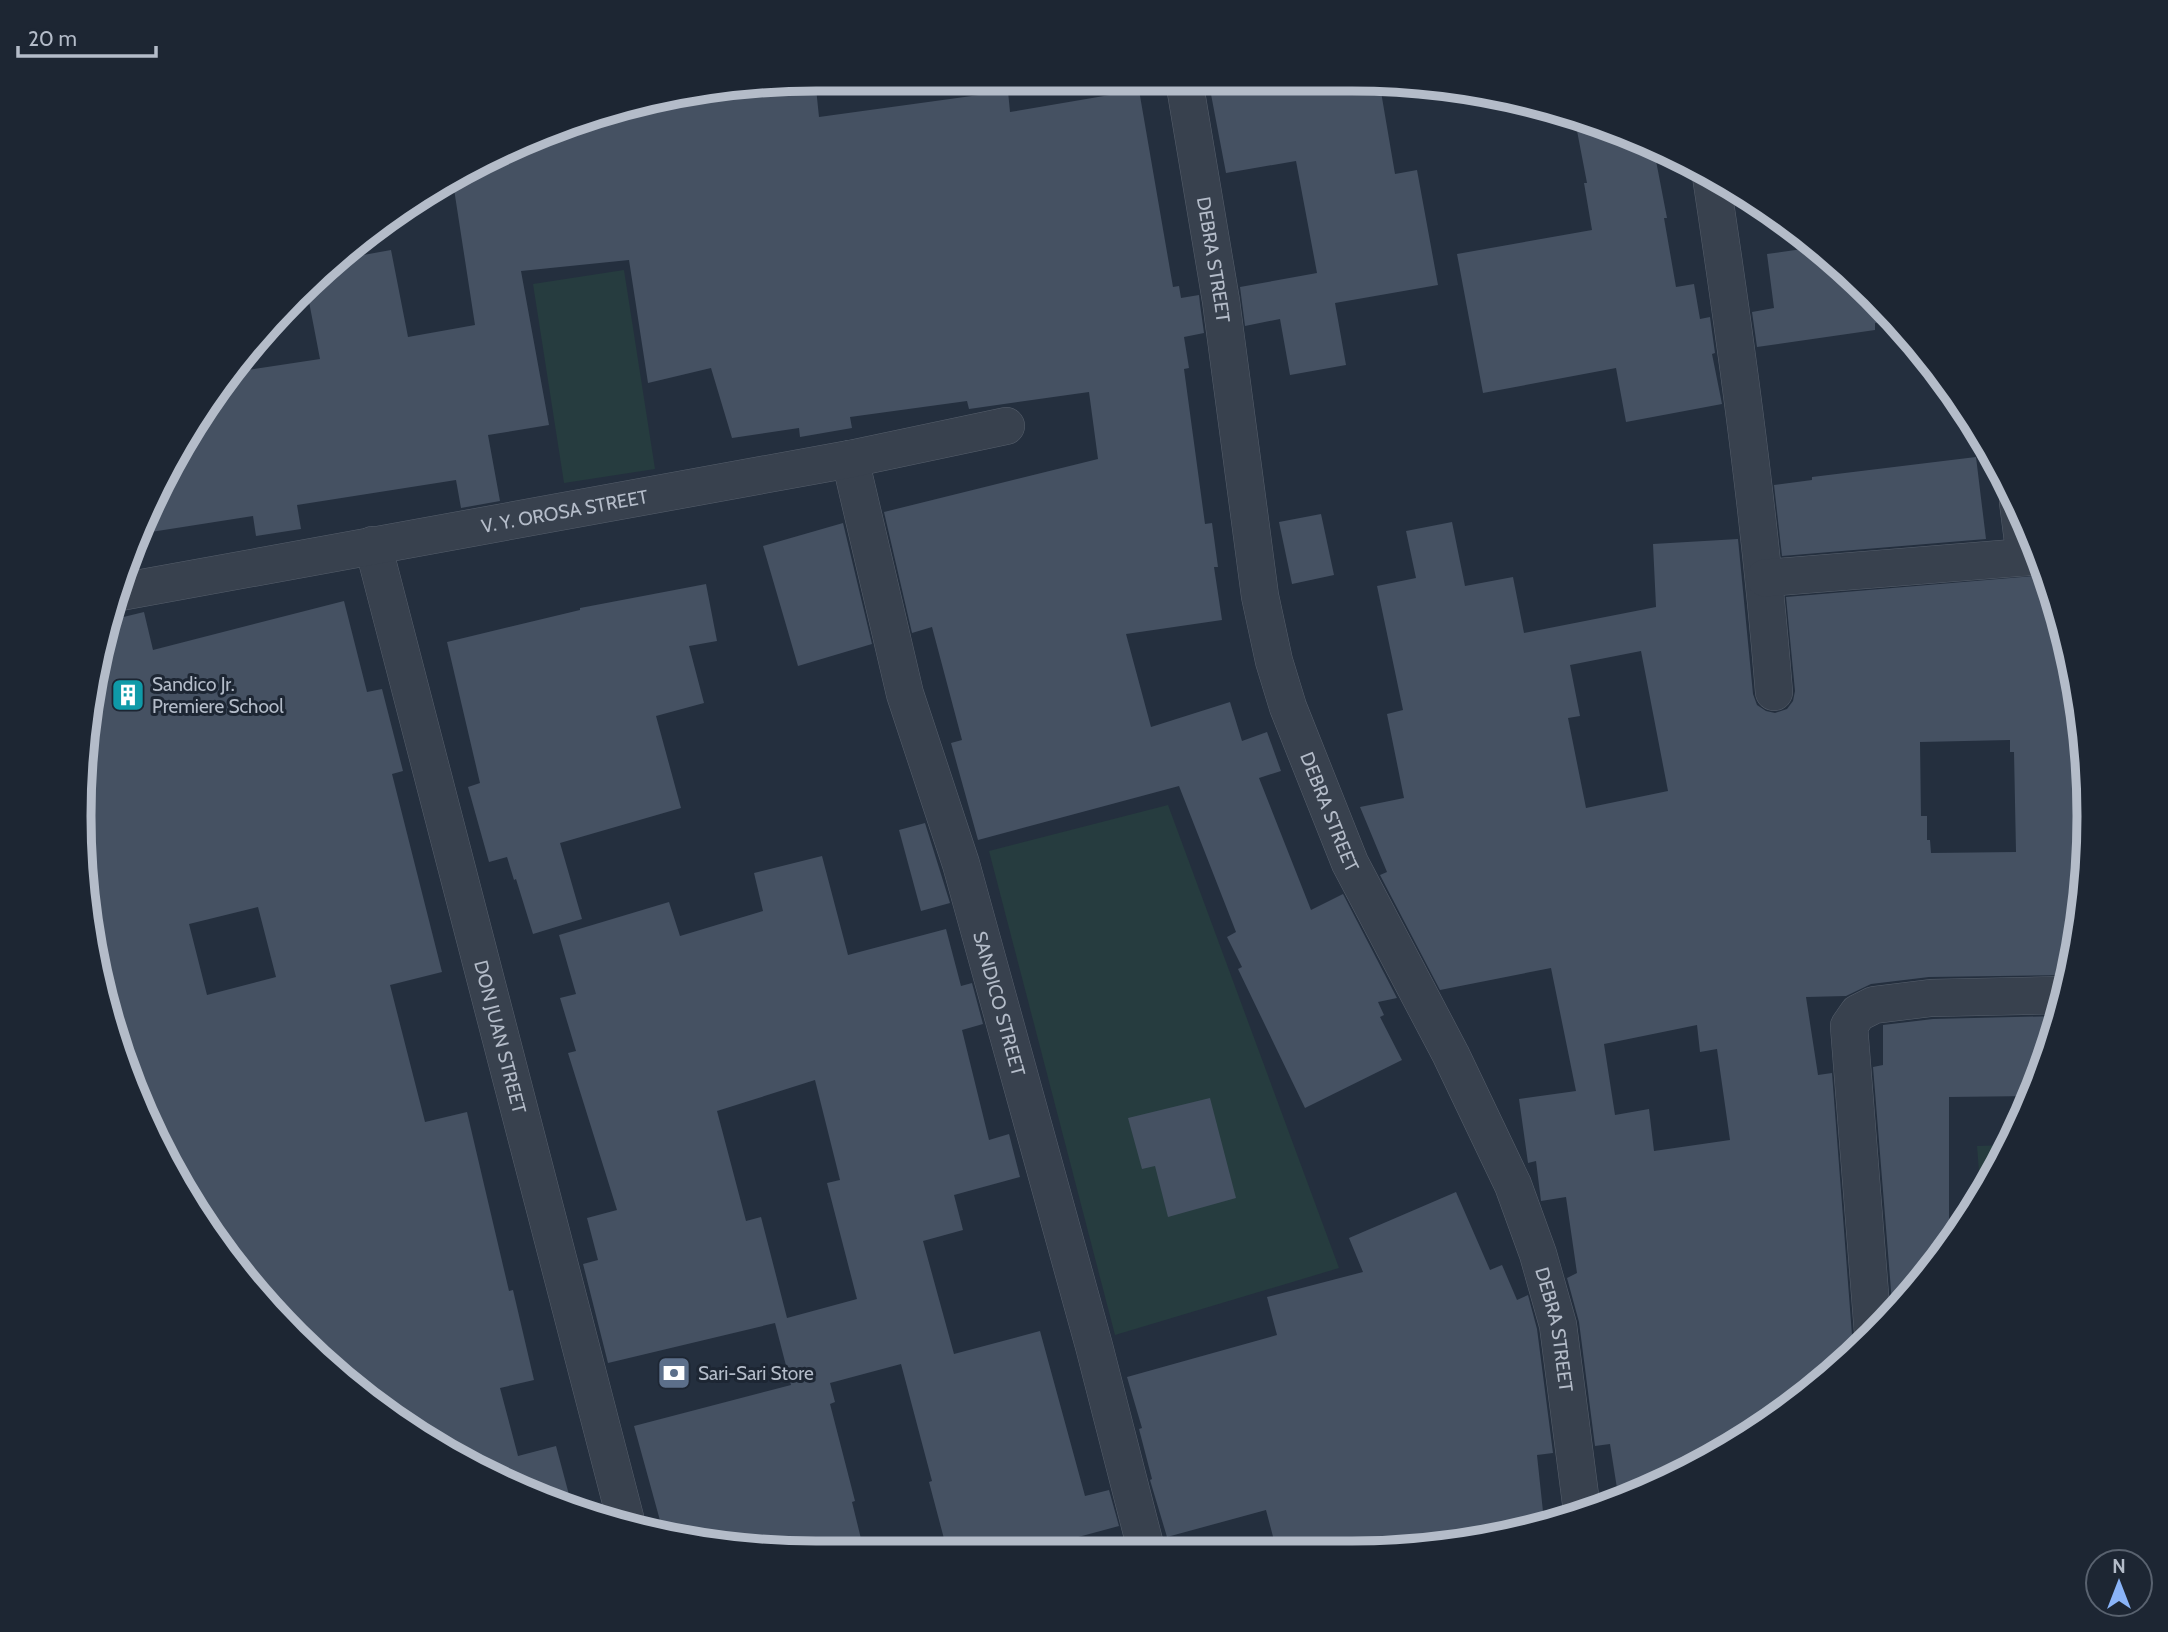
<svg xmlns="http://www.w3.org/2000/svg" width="2168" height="1632" viewBox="0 0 2168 1632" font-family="Cabin,sans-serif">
<rect width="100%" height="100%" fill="#242f3e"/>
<g fill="#263c3f">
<path d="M624 270 655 469 564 483 533 284Z"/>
<path d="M1168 805 1339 1268 1115 1335 989 851Z"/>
<path d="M2008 1145 1990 1185 1981 1197 1977 1146Z"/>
</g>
<g fill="#455162" fill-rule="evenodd">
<path d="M1261 80H1379L1395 174 1417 170 1438 285 1335 303 1346 365 1290 375 1280 319 1245 326 1240 287 1317 273 1296 161 1226 173 1210 89Z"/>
<path d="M767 85 768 93 816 88 819 117 1008 91 1010 112 1139 90 1173 287 1179 286 1181 298 1199 295 1200 304 1204 333 1184 337 1189 368 1184 369 1205 524 1212 523 1218 567H1214L1222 620 1126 634 1151 727 1230 702 1242 741 1267 732 1281 771 1259 778 1311 910 1343 894 1397 998 1378 1002 1384 1015 1380 1017 1402 1060 1305 1108 1238 969 1242 967 1227 937 1236 932 1179 786 978 840 951 743 962 740 932 627 912 633 884 512 1098 459 1089 392 969 409 967 401 850 417 852 428 800 437 799 428 732 438 711 368 648 383 629 260 521 271 549 425 488 435 500 501 461 508 456 480 297 505 301 529 256 536 253 516 151 532 148 510 155 490 227 373 320 359 306 286 341 259 391 250 408 337 475 325 452 176 620 106 719 98 718 92Z"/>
<path d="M1574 115 1634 135 1653 145 1667 218H1664L1676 287 1694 284 1700 319 1710 317 1715 353 1712 354 1722 404 1626 422 1616 368 1483 393 1457 254 1592 230 1584 183H1587Z"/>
<path d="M1809 248H1817L1873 294 1895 320 1875 323V330L1757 347 1752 312 1774 308 1767 254Z"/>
<path d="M1976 457 1986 539 1782 556 1774 485 1812 480V477Z"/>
<path d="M1321 514 1334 575 1292 584 1279 522Z"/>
<path d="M1452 522 1465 586 1513 577 1524 633 1656 607 1653 544 1738 539 1753 694 1757 705 1766 711 1775 713 1787 709 1793 701 1795 691 1786 597 2045 575 2064 626 2088 768 2086 829 2083 830V913L2068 975 1929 977 1871 984 1846 996 1806 997 1818 1075 1832 1073 1852 1335 1858 1347 1800 1401 1634 1497 1619 1501 1610 1444 1595 1446 1579 1322 1567 1278 1577 1273 1566 1197 1541 1201 1536 1161 1528 1163 1519 1099 1576 1091 1551 968 1440 990 1380 875 1387 872 1360 807 1404 798 1387 714 1403 710 1377 586 1416 578 1406 531ZM1641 651 1668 791 1586 808 1568 718 1580 716 1570 665ZM2010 740V752H2014L2016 852 1931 853 1930 840H1927V816H1921L1920 742ZM1697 1025 1700 1052 1717 1049 1730 1140 1654 1151 1649 1109 1615 1115 1604 1044Z"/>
<path d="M843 523 872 644 798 666 763 546Z"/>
<path d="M706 584 717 641 689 646 704 703 656 716 681 808 560 843 582 919 533 934 516 879 514 880 507 857 489 862 468 787 480 783 447 642 580 610V608Z"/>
<path d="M344 601 367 692 382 689 403 771 392 774 442 972 390 985 425 1122 467 1112 509 1291 513 1290 534 1380 500 1388 518 1456 556 1446 572 1506 448 1455 330 1371 231 1264 155 1142 118 1053 80 865 93 673 111 620 144 612 153 650ZM258 907 276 977 207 995 189 924Z"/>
<path d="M925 823 950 903 921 911 899 830Z"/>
<path d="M822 856 848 955 946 929 961 986 972 983 983 1024 962 1030 989 1140 1009 1134 1020 1177 954 1195 963 1230 923 1241 954 1354 1040 1331 1085 1496 1109 1490 1119 1526 1030 1550H947L929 1482 932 1481 901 1364 830 1383 835 1402 830 1404 855 1501 852 1502 864 1551 767 1552 664 1535 634 1426 791 1385 775 1323 608 1363 583 1264 598 1260 587 1218 617 1210 568 1053 576 1051 560 998 576 994 559 935 669 902 680 936 763 911 754 873ZM815 1080 840 1180 827 1183 857 1299 787 1318 761 1217 746 1221 717 1111Z"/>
<path d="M2059 1016 2050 1053 2031 1096 1949 1097V1243L1906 1302 1893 1315 1873 1067 1883 1065V1025L1933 1019Z"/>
<path d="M1210 1098 1236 1198 1168 1217 1155 1166 1142 1169 1128 1118Z"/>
<path d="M1456 1192 1490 1270 1502 1265 1517 1300 1528 1295 1537 1329 1553 1453 1537 1455 1544 1521 1449 1547 1276 1548 1266 1510 1167 1537 1150 1480 1152 1479 1139 1429 1142 1428 1127 1377 1277 1335 1267 1297 1363 1272 1349 1238Z"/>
</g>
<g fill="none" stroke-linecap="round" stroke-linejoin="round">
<defs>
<g id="street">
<path id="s1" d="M1184 80 1221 301 1260 596 1274 661 1288 707 1350 863 1451 1055 1513 1185 1538 1254 1558 1325 1582 1511"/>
<path d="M1711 176C1737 349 1760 518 1774 692"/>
<path id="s2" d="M850 459 905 694 961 864 1094 1346 1146 1549"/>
<path d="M2018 502 2025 557"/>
<path id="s3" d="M373 545 628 1529"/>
<path d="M1765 578 2038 556"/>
<path id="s4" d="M120 592 850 459 1006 426"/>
<path d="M1873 1333 1849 1026 1858 1013 1874 1005 1931 998 2064 995"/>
</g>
</defs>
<use href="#street" stroke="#565f6c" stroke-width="38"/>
<use href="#street" stroke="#38414e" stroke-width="37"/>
</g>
<defs>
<symbol id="building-square" viewBox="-11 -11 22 22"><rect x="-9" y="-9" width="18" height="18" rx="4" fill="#0f9aa8" stroke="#1d2633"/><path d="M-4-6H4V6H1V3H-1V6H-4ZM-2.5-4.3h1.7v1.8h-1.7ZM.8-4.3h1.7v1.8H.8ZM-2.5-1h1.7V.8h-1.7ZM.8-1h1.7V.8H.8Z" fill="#fff"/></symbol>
<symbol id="bank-square" viewBox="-11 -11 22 22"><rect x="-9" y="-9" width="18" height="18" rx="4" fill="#5c6f8a" stroke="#1d2633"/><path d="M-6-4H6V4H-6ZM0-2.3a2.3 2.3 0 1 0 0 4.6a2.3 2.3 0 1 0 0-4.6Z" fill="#fff"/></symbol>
</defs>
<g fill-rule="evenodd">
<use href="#building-square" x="109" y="676" width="38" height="38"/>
<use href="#bank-square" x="655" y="1354" width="38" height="38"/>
</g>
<g text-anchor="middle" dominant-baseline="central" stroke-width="6" stroke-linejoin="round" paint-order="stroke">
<g font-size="19" fill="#b4bcc9" stroke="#1d2633">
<text stroke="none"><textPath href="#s1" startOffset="182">DEBRA STREET</textPath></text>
<text stroke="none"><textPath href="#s4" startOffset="452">V. Y. OROSA STREET</textPath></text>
<text stroke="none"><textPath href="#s1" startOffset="749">DEBRA STREET</textPath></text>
<text stroke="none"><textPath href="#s2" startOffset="565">SANDICO STREET</textPath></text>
<text stroke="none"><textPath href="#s3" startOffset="508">DON JUAN STREET</textPath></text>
<text stroke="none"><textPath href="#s1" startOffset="1316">DEBRA STREET</textPath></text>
</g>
<g font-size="19" fill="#b4bcc9" stroke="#1d2633" text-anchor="start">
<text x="152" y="684">Sandico Jr.<tspan x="152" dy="22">Premiere School</tspan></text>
<text x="698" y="1373">Sari-Sari Store</text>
</g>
</g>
<path d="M0 0H2168V1632H0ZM816 91H1352A725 725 0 0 1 2077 816V816A725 725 0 0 1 1352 1541H816A725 725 0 0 1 91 816V816A725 725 0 0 1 816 91Z" fill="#1d2633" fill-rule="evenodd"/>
<path fill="none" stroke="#b4bcc9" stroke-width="9" d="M816 91H1352A725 725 0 0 1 2077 816V816A725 725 0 0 1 1352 1541H816A725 725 0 0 1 91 816V816A725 725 0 0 1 816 91Z"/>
<g transform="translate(2119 1583)"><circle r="33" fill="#1d2633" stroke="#59626f" stroke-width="2"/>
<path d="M0-5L12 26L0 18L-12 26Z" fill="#8ab4f8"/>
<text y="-10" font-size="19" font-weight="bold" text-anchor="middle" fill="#b4bcc9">N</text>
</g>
<path d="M18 46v10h138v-10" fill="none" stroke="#b4bcc9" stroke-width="3.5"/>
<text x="28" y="46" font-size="21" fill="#b4bcc9" stroke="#1d2633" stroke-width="5" paint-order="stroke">20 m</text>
</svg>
